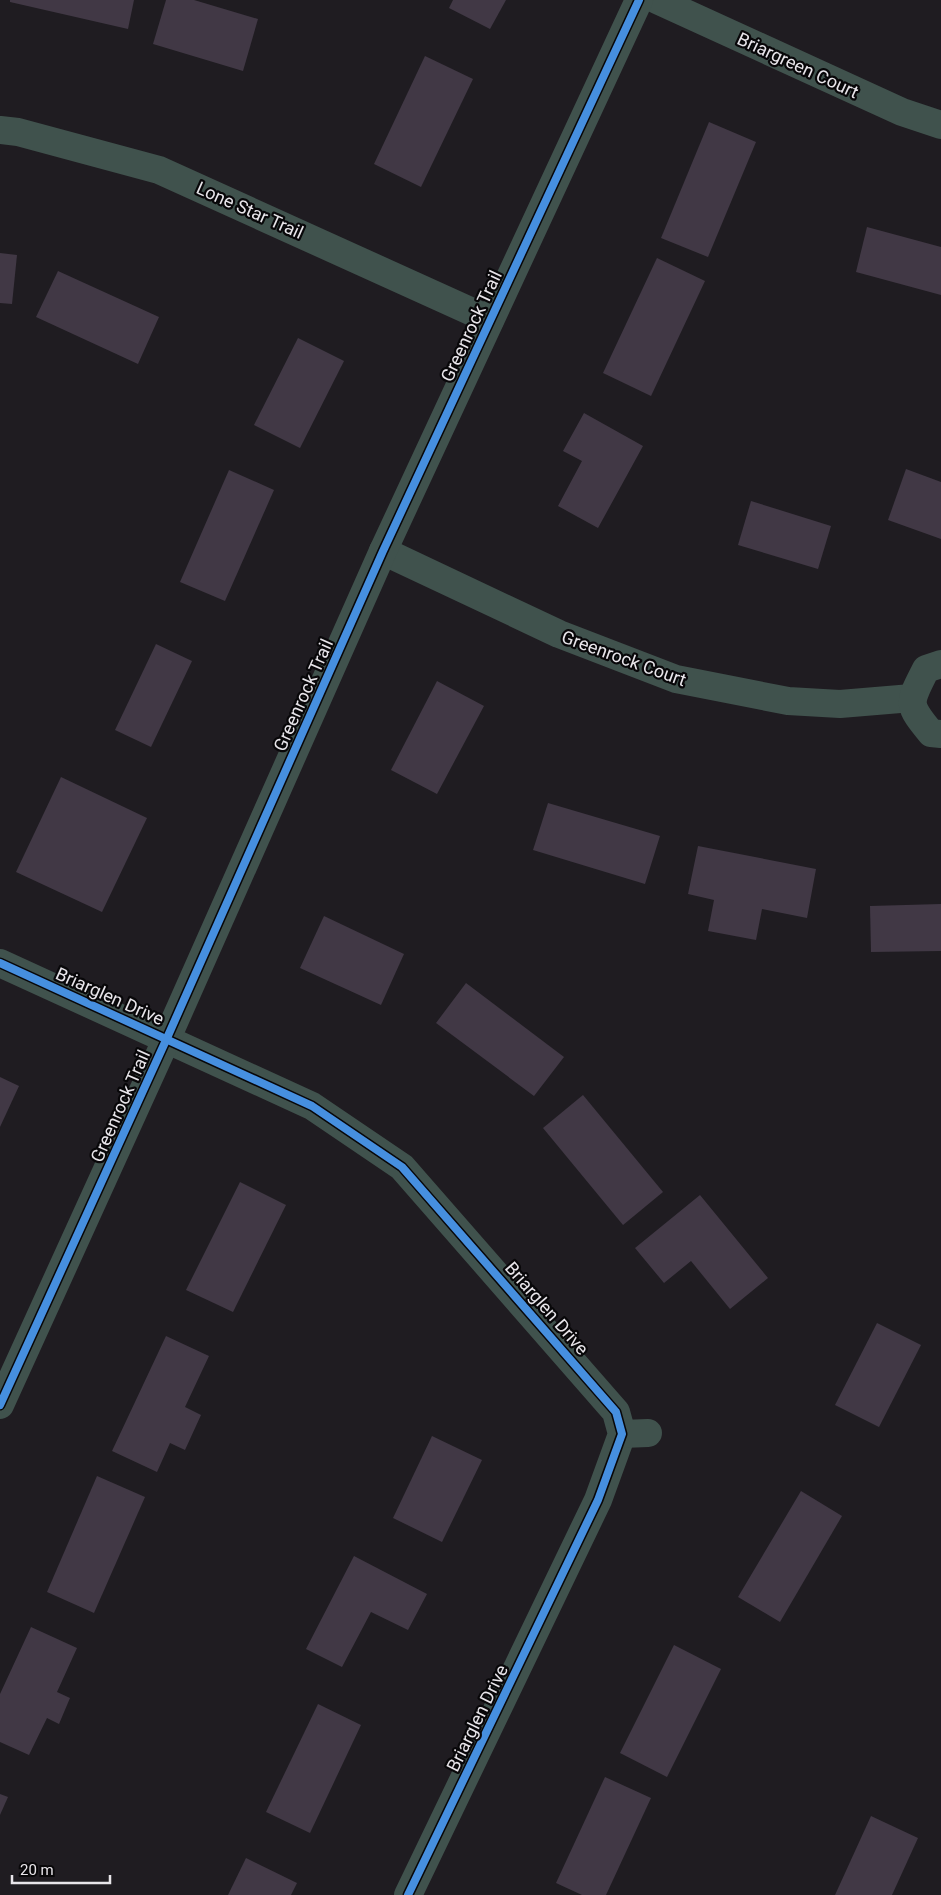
<svg xmlns="http://www.w3.org/2000/svg" width="941" height="1895" viewBox="0 0 941 1895" font-family="Roboto,sans-serif">
<rect width="100%" height="100%" fill="#1f1c21"/>
<g fill="#413845">
<path d="M10 0H134L128 29 10 2Z"/>
<path d="M166 0H194L258 19 243 71 153 44Z"/>
<path d="M453 0H506L490 29 449 8Z"/>
<path d="M425 56 473 79 421 187 374 164Z"/>
<path d="M709 122 756 142 708 257 661 238Z"/>
<path d="M867 227 941 247V295L856 272Z"/>
<path d="M0 253 17 255 12 304 0 303Z"/>
<path d="M657 258 705 281 651 396 603 373Z"/>
<path d="M58 271 159 317 138 364 36 317Z"/>
<path d="M298 338 344 361 300 448 254 425Z"/>
<path d="M584 413 643 446 598 528 558 506 582 461 563 451Z"/>
<path d="M906 469 941 482V539L888 520Z"/>
<path d="M229 470 274 490 225 601 180 582Z"/>
<path d="M751 501 831 526 818 569 738 545Z"/>
<path d="M156 644 192 661 151 747 115 730Z"/>
<path d="M437 681 484 706 437 794 391 770Z"/>
<path d="M61 777 147 818 102 912 16 872Z"/>
<path d="M548 803 660 836 645 884 533 850Z"/>
<path d="M698 846 816 869 807 918 762 909 756 940 708 931 714 900 688 894Z"/>
<path d="M941 904V951L871 952 870 906Z"/>
<path d="M324 916 404 954 381 1005 300 968Z"/>
<path d="M466 983 564 1057 534 1096 436 1023Z"/>
<path d="M0 1077 19 1086 0 1127Z"/>
<path d="M583 1095 663 1192 623 1225 543 1128Z"/>
<path d="M240 1182 286 1205 233 1312 186 1290Z"/>
<path d="M700 1195 768 1278 730 1309 691 1261 664 1283 635 1248Z"/>
<path d="M877 1323 921 1345 879 1427 835 1405Z"/>
<path d="M166 1336 209 1356 185 1407 201 1415 185 1450 170 1443 157 1472 112 1451Z"/>
<path d="M432 1436 482 1460 442 1542 393 1518Z"/>
<path d="M97 1476 145 1497 94 1613 47 1592Z"/>
<path d="M801 1491 842 1516 780 1622 738 1597Z"/>
<path d="M354 1556 427 1594 408 1630 371 1612 342 1667 306 1649Z"/>
<path d="M31 1627 77 1648 57 1692 70 1698 59 1724 47 1718 29 1755 0 1742V1694Z"/>
<path d="M674 1645 721 1669 667 1777 620 1753Z"/>
<path d="M318 1704 361 1725 310 1833 266 1812Z"/>
<path d="M605 1777 651 1798 606 1895H582L556 1883Z"/>
<path d="M0 1794 8 1797 0 1815Z"/>
<path d="M871 1816 918 1838 892 1895H835Z"/>
<path d="M246 1858 297 1883 291 1895H228Z"/>
</g>
<g fill="none" stroke-linecap="round" stroke-linejoin="round">
<g stroke="#40524d" stroke-width="28">
<path d="M657 0 902 112 941 125"/>
<path d="M0 130 18 132 159 170 490 320"/>
<path d="M383 551 559 634 676 679 788 701 840 704 912 698"/>
<path d="M941 664 926 669C909 703 906 703 931 733L941 734"/>
<path d="M0 963 312 1106 402 1167 616 1412 622 1434 598 1500 408 1895"/>
<path d="M0 1405 167 1038 383 551 639 0"/>
<path d="M622 1434 648 1433"/>
</g>
<defs>
<g id="cycleway">
<path d="M0 963 312 1106 402 1167 616 1412 622 1434 598 1500 408 1895"/>
<path d="M0 1405 167 1038 383 551 639 0"/>
</g>
</defs>
<use href="#cycleway" stroke="#080709" stroke-width="11"/>
<use href="#cycleway" stroke="#468fdf" stroke-width="8"/>
</g>
<g text-anchor="middle" dominant-baseline="central" stroke-width="4.5" stroke-linejoin="round" paint-order="stroke">
<g font-size="18" fill="#e8e5ea" stroke="#080709">
<text transform="translate(798 65) rotate(25)">Briargreen Court</text>
<text transform="translate(250 210) rotate(24)">Lone Star Trail</text>
<text transform="translate(471 326) rotate(-65)">Greenrock Trail</text>
<text transform="translate(624 658) rotate(20)">Greenrock Court</text>
<text transform="translate(303 695) rotate(-66)">Greenrock Trail</text>
<text transform="translate(110 996) rotate(24)">Briarglen Drive</text>
<text transform="translate(120 1106) rotate(-66)">Greenrock Trail</text>
<text transform="translate(547 1308) rotate(49)">Briarglen Drive</text>
<text transform="translate(477 1718) rotate(-64)">Briarglen Drive</text>
</g>
</g>
<path d="M12 1875v8h98v-8" fill="none" stroke="#e8e5ea" stroke-width="2.5"/>
<text x="20" y="1875" font-size="15" fill="#e8e5ea" stroke="#080709" stroke-width="4" paint-order="stroke">20 m</text>
</svg>
